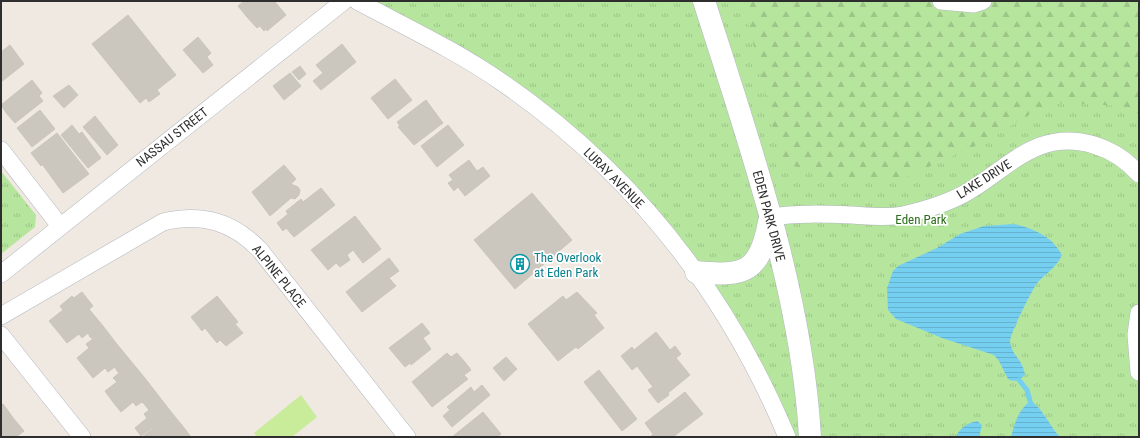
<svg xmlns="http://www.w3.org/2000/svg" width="1140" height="438" viewBox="0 0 1140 438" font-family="'Roboto Condensed',sans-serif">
<defs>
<pattern id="grass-tufts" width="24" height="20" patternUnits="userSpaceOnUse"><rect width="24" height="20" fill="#b6e59e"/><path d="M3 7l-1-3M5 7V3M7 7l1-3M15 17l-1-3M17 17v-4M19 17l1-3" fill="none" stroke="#9dc588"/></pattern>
<pattern id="forest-firs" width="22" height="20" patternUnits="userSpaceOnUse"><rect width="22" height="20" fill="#b6e59e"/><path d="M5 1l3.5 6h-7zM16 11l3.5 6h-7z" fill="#9dc588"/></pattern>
<pattern id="water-rules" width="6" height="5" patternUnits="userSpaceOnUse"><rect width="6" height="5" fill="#75cff0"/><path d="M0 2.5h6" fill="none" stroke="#66b2ce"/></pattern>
</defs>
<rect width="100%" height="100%" fill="#efe9e1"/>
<g fill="url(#grass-tufts)">
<path d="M357 1H1139V437H787L679 248 551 118Z"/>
<path d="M1 171 36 215 35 227 1 254Z"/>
</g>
<path fill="url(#forest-firs)" d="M743 1H1139V114L1121 106 1050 102 984 142 897 181 829 180 781 160Z"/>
<path fill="#c9ec9a" d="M301 395 317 417 292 437H257L254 433Z"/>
<g fill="url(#water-rules)">
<path d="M1014 224C1033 228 1053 237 1062 255 1056 268 1046 273 1037 283 1032 290 1010 334 1010 341 1011 355 1023 359 1025 375 1019 380 1015 383 1008 379L999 361 994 355 942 338 896 319 888 310 887 288 893 271 898 266 937 248 960 234 984 226Z"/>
<path d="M1030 401C1041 405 1050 427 1060 437H1011C1015 422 1018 411 1030 401Z"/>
<path d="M977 421 982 425 979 437H956C959 428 968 423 977 421Z"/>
</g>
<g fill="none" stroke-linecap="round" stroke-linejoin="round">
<path stroke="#75cff0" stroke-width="5" d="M1019 380 1027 390 1030 401"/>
</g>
<g fill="#cbc7bf" stroke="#cbc5ba">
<path d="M244 1H265L247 17 238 6Z"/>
<path d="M265 1H276L275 2 286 15 267 31 266 29 264 31 260 26 257 28 247 17Z"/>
<path d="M128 15 176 75 157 90 160 94 149 102 146 98 140 103 92 44Z"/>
<path d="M198 37 211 53 207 57 213 65 203 73 183 50Z"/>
<path d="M342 44 356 62 321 90 313 81 323 73 316 65Z"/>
<path d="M10 45 24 64 1 82V52Z"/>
<path d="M300 66 306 74 299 80 292 72Z"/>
<path d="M290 73 301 86 284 100 273 86Z"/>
<path d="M395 79 412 100 388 119 371 98Z"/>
<path d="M32 80 39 89 7 114 1 105Z"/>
<path d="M69 85 78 95 64 108 53 96Z"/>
<path d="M39 89 42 93 39 96 43 101 15 123 7 114Z"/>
<path d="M426 100 443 123 414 145 398 127 400 126 397 122Z"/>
<path d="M40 110 55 129 32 147 17 128Z"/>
<path d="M95 116 118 145 107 155 83 127Z"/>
<path d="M72 125 79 134 82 132 101 158 88 168 61 135Z"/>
<path d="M448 125 464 145 437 167 421 146Z"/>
<path d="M57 133 89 174 63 193 42 164 41 166 31 153Z"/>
<path d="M469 160 477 171 483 167 490 176 465 196 458 187 454 191 448 183 453 180 449 175Z"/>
<path d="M284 165 296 179 291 184 298 187 300 190 299 195 295 199 291 198 270 216 252 192Z"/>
<path d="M321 188 335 205 294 237 286 228 283 231 277 223 288 214 286 211 301 199 303 202Z"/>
<path d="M532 193 572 240 515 289 474 240Z"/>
<path d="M355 216 381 249 363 263 353 250 347 255 350 260 340 267 336 263 328 270 311 250Z"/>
<path d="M389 258 399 271 389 278 396 286 362 312 346 292Z"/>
<path d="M82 292 93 306 59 333 49 321 63 310 60 306 72 296 74 298Z"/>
<path d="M577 292 597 313 594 315 604 328 578 349 576 347 558 361 528 324 563 296 566 300Z"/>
<path d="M217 296 238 322 235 324 243 333 226 346 220 340 217 343 205 328 202 331 191 317Z"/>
<path d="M89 309 103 326 90 337 88 333 82 338 79 334 67 343 59 333Z"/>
<path d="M422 323 430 333 423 338 431 349 411 365 410 363 405 367 389 348Z"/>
<path d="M103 326 116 343 85 368 77 358 89 348 86 344 93 339 90 337Z"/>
<path d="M656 332 670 350 675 346 681 354 676 358 690 375 668 393 669 395 658 403 648 390 653 387 637 366 632 370 621 356 632 347 634 350Z"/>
<path d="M116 343 130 360 117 371 115 367 108 372 105 368 93 378 85 368Z"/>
<path d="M447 353 451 357 457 353 464 361 422 394 412 382Z"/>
<path d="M506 357 517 369 504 381 493 368Z"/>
<path d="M130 360 144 377 113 402 105 391 117 382 113 378 119 373 117 371Z"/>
<path d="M464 361 471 370 464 375 468 379 432 407 422 394Z"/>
<path d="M599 370 637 419 622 431 584 382Z"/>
<path d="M144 377 158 395 145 405 142 402 136 406 133 402 121 412 113 402Z"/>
<path d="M482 385 490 395 452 427 443 416 450 410 447 407 471 387 474 392Z"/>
<path d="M685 392 703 414 673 437H650L653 434 645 423Z"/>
<path d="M158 395 172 413 141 436 135 428 147 418 144 414 149 410 145 405Z"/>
<path d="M3 404 14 419 1 429V405Z"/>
<path d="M483 412 492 423 475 437H452Z"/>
<path d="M172 413 185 429 175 437H142Z"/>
<path d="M14 419 24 431 16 437H1V429Z"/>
<path d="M492 423 501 434 497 437H475Z"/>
<path d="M185 429 191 437H175Z"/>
</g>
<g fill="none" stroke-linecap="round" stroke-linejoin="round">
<defs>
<g id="street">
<path d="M357 1C406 27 457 51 503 83 633 173 726 291 787 437"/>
<path d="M941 1 974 4 983 1"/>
<path d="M1 150 60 226"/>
<path d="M770 217C798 213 824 214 852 215 868 216 887 218 903 215 925 210 949 203 969 191 993 177 1014 156 1040 146 1076 133 1115 147 1139 174"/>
<path d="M1 274 344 1"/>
<path d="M1139 313 1136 335 1139 372"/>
<path d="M1 316 163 222C202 213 232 221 260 250L407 437"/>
<path d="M1 335 82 437"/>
</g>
<g id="secondary">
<path d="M704 1C748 139 802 292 810 437"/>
<path d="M696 272C745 277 760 272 769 222"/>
</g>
</defs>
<use href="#street" stroke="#b4b7c1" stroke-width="18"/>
<use href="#secondary" stroke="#b4b7c1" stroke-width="23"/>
<use href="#street" stroke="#fff" stroke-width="17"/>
<use href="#secondary" stroke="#fff" stroke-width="22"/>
</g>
<defs>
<symbol id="building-ring" viewBox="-11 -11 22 22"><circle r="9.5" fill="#fff" stroke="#0f9aa8" stroke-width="1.5"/><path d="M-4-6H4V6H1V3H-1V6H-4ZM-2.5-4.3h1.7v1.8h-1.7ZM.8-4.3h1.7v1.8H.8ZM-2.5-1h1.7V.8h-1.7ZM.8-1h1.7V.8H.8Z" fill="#0f9aa8"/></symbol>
</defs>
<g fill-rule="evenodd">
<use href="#building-ring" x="509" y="253" width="22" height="22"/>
</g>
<g text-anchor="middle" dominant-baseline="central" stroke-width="3.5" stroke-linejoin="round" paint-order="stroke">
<g font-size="13" fill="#2e2e2e" stroke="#fff">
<text transform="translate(172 137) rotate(-38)">NASSAU STREET</text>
<text transform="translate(614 178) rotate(45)">LURAY AVENUE</text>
<text transform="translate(984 179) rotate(-32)">LAKE DRIVE</text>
<text transform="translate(769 216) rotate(75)">EDEN PARK DRIVE</text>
<text transform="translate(279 276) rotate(51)">ALPINE PLACE</text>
</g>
<g font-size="13" fill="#2c6e1b" stroke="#fff">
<text x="921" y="219">Eden Park</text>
</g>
<g font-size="13" fill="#0d838f" stroke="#fff" text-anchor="start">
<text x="534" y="257">The Overlook<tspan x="534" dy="15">at Eden Park</tspan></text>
</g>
</g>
<rect width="1140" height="438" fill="none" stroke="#2e2e2e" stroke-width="4"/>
</svg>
